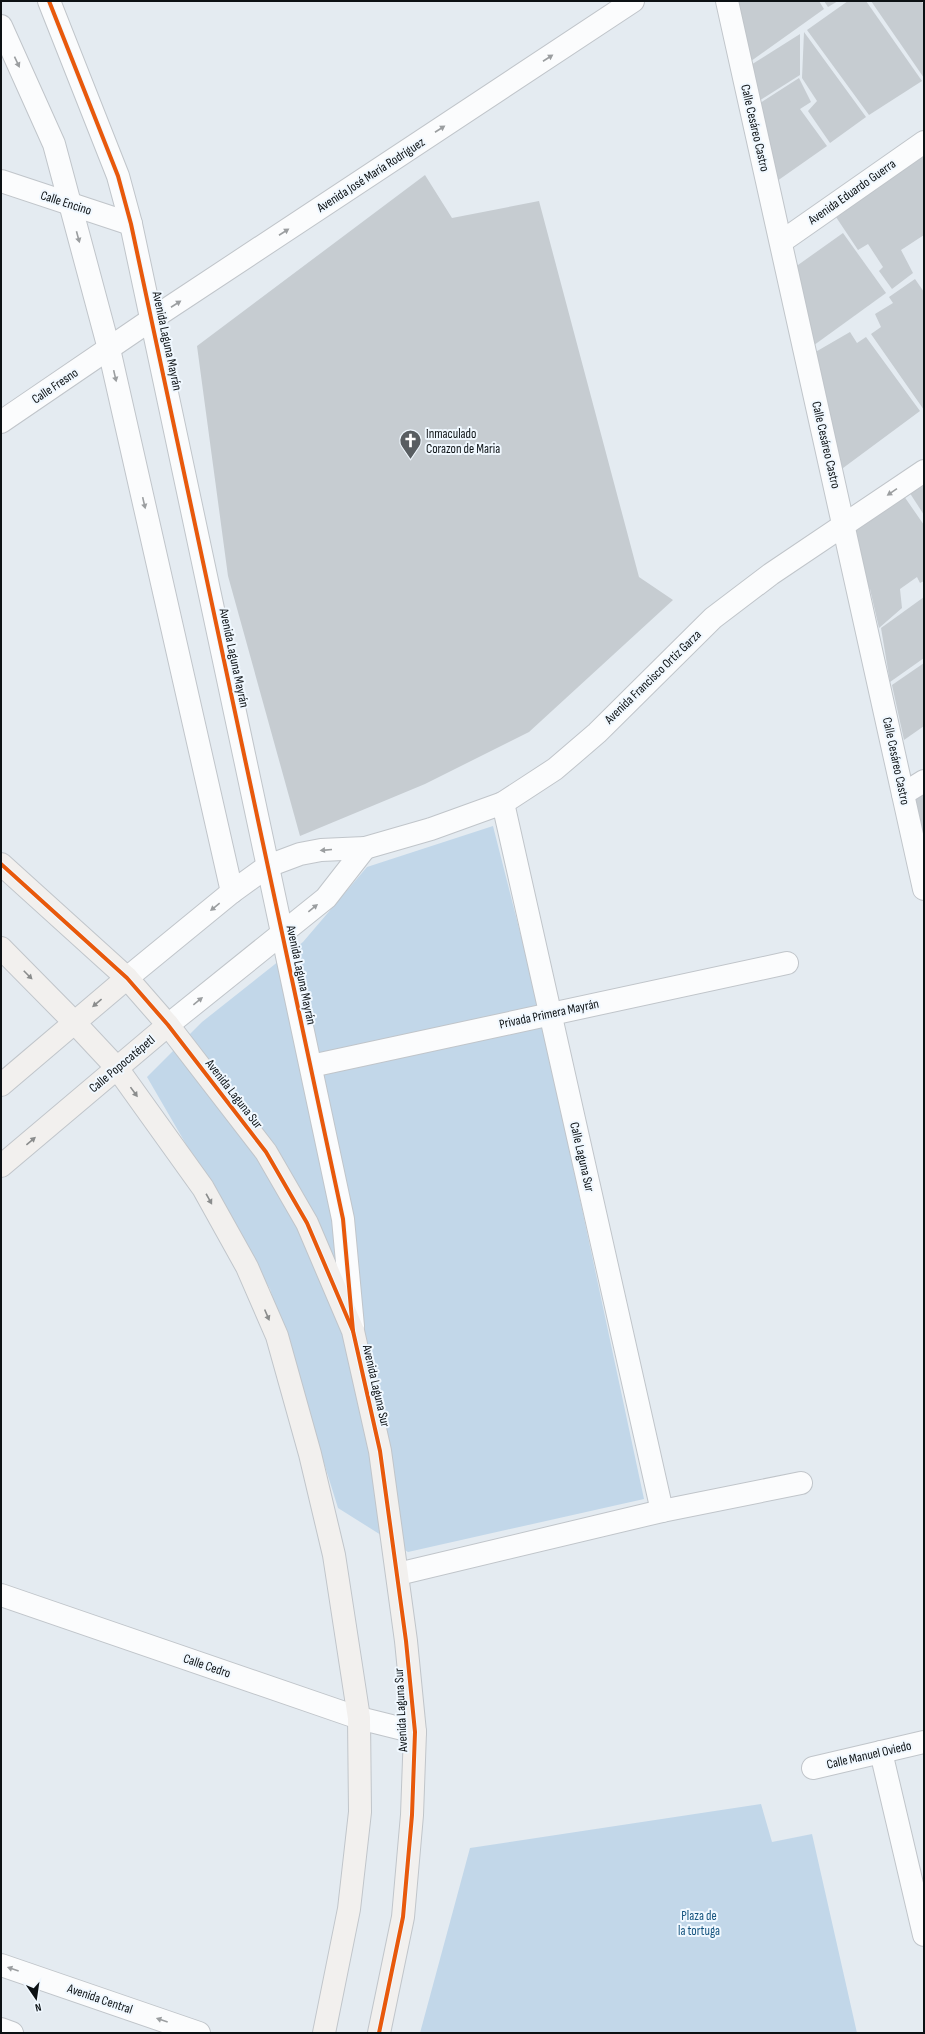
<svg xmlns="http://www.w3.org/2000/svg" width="925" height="2034" viewBox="0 0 925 2034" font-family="'Sofia Sans Condensed',sans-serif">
<rect width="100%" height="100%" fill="#e4ebf1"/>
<g fill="#c2d7e9">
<path d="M493 826 538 1003 644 1499 408 1552 338 1508 270 1289 147 1077 202 1022 303 942 367 867Z"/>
<path d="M761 1804 772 1842 812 1834 857 2033H420L470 1848Z"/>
</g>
<g fill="#c6ccd1">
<path d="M734 1H819L824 9 747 64Z"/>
<path d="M824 1H838L828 7Z"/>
<path d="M848 1H866L922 81 869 115 807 30Z"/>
<path d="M871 1H921L924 5V78Z"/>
<path d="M804 32 866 117 830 143 808 111 817 101 802 78Z"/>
<path d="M800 34V75L754 104 746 68Z"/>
<path d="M799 78 811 102 800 109 827 146 770 186 754 107Z"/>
<path d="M919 152 924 160V235L901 250 913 273 892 289 879 271 883 267 868 244 858 250 830 208Z"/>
<path d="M425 175 452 218 539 201 639 577 673 600 529 732 425 784 300 836 228 576 197 346Z"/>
<path d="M843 233 886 293 810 348 791 270Z"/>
<path d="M915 279 924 292V410L871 334 881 327 875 314 893 303 889 297Z"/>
<path d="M850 332 857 343 866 337 920 411 839 471 812 354Z"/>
<path d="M924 471V515L904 484Z"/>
<path d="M899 489 924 525V581L920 583 917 577 900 589 902 608 879 628 870 589 860 590 845 526Z"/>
<path d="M924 597V658L890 682 881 628Z"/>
<path d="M924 663V726L904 740 892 685Z"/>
<path d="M924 781V844L909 791Z"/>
</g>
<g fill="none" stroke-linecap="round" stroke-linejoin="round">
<defs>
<g id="street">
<path d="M49 1 118 176 131 224 343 1219 353 1326"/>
<path d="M727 1 924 889"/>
<path d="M1 26 54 144 109 349 232 892"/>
<path d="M1 181 131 224"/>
<path d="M781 242 924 142"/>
<path d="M1 422 152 319 633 1"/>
<path d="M903 794 924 781"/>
<path d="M503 803 662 1511"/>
<path d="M127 978 232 892 268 866 300 854 321 850 365 848 431 829 503 803 555 769 597 733 713 618 771 574 924 471"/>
<path d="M168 1025 326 898 365 848"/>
<path d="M311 1066 787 963"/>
<path d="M398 1574 662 1511 801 1483"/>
<path d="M1 1595 359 1718 415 1732"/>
<path d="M881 1752 924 1935"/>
<path d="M813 1768 924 1742"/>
<path d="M1 1965 199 2033"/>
<path d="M1 2029 12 2033"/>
</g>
<g id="secondary">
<path d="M1 864 127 978 168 1025 266 1152 307 1223 353 1331 380 1451 406 1641 415 1732 412 1815 403 1917 379 2033"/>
<path d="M1 948 74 1022 117 1068 203 1188 247 1267 277 1336 310 1454 334 1555 359 1718 360 1812 349 1909 324 2033"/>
<path d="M1 1085 127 978"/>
<path d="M1 1166 168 1025"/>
</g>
</defs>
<use href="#street" stroke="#c0c5ca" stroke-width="24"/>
<use href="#secondary" stroke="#c0c5ca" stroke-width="24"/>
<use href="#street" stroke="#fbfcfd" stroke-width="22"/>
<use href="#secondary" stroke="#f2f0ee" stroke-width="22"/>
<defs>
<g id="cycleway">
<path d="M49 1 118 176 131 224 343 1219 353 1331"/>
<path d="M1 864 127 978 168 1025 266 1152 307 1223 353 1331 380 1451 406 1641 415 1732 412 1815 403 1917 379 2033"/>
</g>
</defs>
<use href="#cycleway" stroke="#f0f8ff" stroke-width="6"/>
<use href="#cycleway" stroke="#e8590c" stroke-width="4"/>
</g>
<defs><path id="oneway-solid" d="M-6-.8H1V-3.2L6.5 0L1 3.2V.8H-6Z"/></defs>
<g fill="#9b9ea0">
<use href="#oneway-solid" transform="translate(548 58) rotate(-33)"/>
<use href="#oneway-solid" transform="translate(17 62) rotate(65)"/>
<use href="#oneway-solid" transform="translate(440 129) rotate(-33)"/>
<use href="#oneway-solid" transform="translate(284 232) rotate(-33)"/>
<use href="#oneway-solid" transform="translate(78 237) rotate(75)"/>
<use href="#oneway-solid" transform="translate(176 304) rotate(-33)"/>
<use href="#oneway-solid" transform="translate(115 376) rotate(77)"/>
<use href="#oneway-solid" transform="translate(892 492) rotate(146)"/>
<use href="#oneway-solid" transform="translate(144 503) rotate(77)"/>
<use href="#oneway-solid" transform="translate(326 850) rotate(175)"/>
<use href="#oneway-solid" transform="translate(215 907) rotate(141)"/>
<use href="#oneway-solid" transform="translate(313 908) rotate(-39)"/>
<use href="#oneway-solid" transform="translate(198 1001) rotate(-39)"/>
<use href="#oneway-solid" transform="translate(13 1969) rotate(-161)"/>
<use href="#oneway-solid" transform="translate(162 2020) rotate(-161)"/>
</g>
<g fill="#8a8c8c">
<use href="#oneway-solid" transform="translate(28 975) rotate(45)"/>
<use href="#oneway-solid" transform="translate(97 1003) rotate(140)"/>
<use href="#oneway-solid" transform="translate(134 1092) rotate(54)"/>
<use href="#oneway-solid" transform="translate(31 1141) rotate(-40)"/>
<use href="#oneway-solid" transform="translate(209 1199) rotate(61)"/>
<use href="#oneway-solid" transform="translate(267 1315) rotate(67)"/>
</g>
<defs>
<symbol id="church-pin" viewBox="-11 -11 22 30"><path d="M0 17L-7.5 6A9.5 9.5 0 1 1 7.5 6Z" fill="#585d61" stroke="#f0f8ff"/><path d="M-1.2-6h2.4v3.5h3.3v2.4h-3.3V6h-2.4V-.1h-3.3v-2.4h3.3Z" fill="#fff"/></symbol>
</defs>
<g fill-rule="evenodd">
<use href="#church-pin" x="398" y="428" width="25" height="34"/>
</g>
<g text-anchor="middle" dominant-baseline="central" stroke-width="4" stroke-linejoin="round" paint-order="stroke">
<g font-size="13" fill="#0c1114" stroke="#f0f8ff">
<text transform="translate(755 128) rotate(77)">Calle Cesáreo Castro</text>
<text transform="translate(371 175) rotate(-33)">Avenida José María Rodríguez</text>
<text transform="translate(852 192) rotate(-35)">Avenida Eduardo Guerra</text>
<text transform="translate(66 203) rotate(18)">Calle Encino</text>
<text transform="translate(167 341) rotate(78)">Avenida Laguna Mayrán</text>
<text transform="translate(55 386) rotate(-34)">Calle Fresno</text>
<text transform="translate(826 445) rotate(77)">Calle Cesáreo Castro</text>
<text transform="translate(234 658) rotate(78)">Avenida Laguna Mayrán</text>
<text transform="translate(653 677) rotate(-44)">Avenida Francisco Ortiz Garza</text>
<text transform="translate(896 761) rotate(78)">Calle Cesáreo Castro</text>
<text transform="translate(301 975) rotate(78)">Avenida Laguna Mayrán</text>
<text transform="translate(549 1014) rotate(-12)">Privada Primera Mayrán</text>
<text transform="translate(122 1064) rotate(-40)">Calle Popocatépetl</text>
<text transform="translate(234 1094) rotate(52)">Avenida Laguna Sur</text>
<text transform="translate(582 1157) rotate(77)">Calle Laguna Sur</text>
<text transform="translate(376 1386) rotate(77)">Avenida Laguna Sur</text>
<text transform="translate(207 1666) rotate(19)">Calle Cedro</text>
<text transform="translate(401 1710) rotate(-93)">Avenida Laguna Sur</text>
<text transform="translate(869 1755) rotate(-13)">Calle Manuel Oviedo</text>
<text transform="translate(100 1999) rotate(19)">Avenida Central</text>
</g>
<g font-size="13" fill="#0c1114" stroke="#f0f8ff" text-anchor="start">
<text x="426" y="434">Inmaculado<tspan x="426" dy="15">Corazon de Maria</tspan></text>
</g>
<g font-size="13" fill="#13527d" stroke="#f0f8ff">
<text x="699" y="1916">Plaza de<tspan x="699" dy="15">la tortuga</tspan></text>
</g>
</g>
<rect width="925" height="2034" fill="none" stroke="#0c1114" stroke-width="4"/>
<g transform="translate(36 1998) rotate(167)" stroke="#f0f8ff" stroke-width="3" paint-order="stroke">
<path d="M0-3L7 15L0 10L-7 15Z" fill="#0c1114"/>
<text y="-6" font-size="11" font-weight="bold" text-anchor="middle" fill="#0c1114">N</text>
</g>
</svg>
